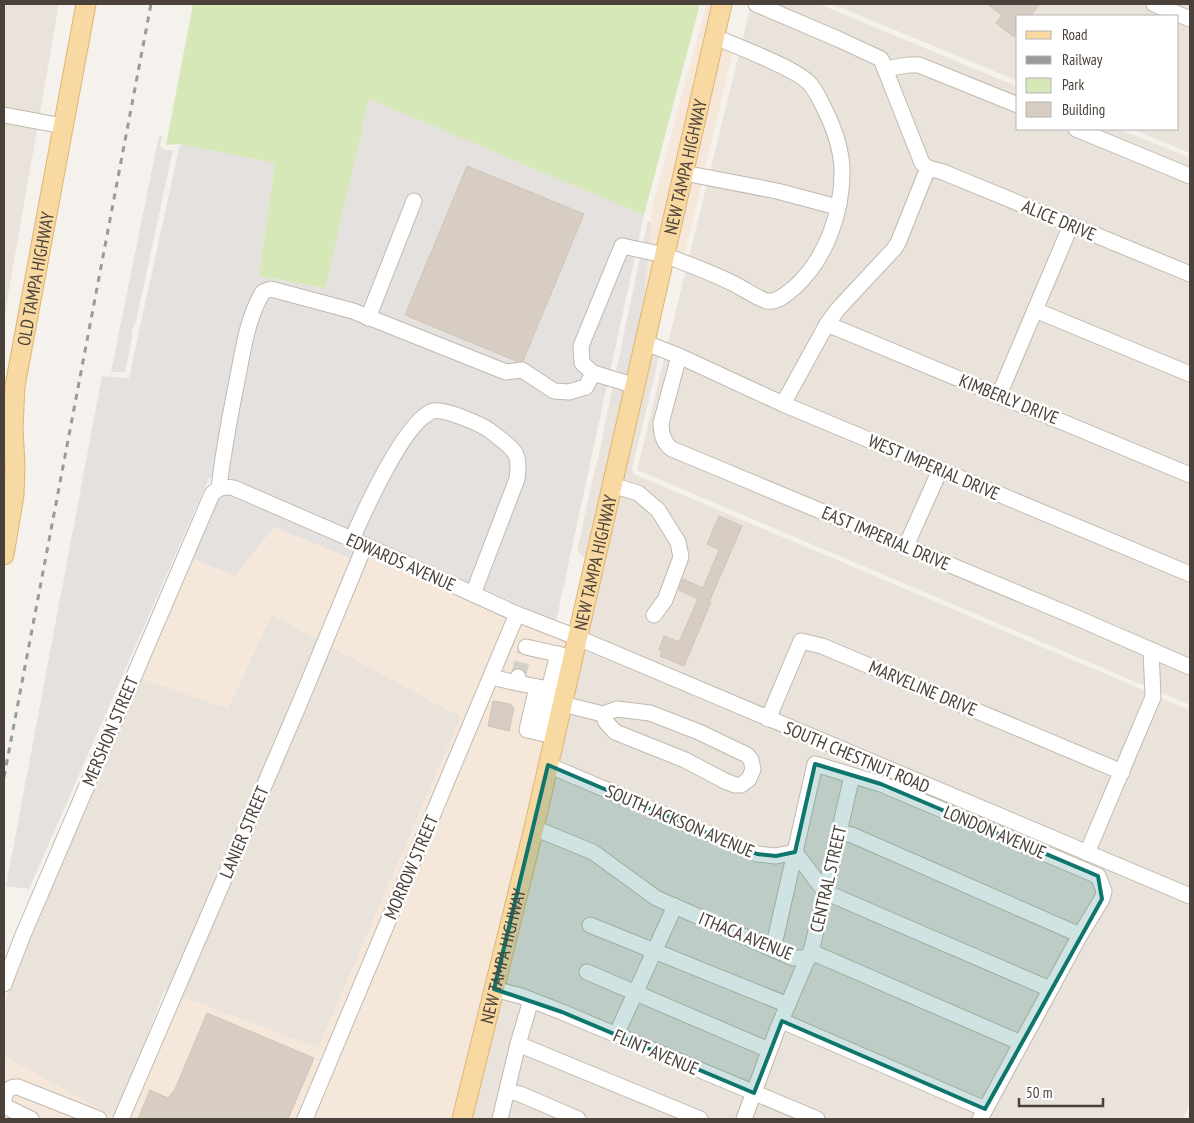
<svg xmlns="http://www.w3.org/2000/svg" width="1194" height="1123" viewBox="0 0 1194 1123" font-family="'PT Sans Narrow',sans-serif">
<rect width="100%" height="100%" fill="#f5f2ed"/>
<g fill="#e9e3db">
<path d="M4 4H59L4 318Z"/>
<path d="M751 4H819L1018 87V129H1119L1190 158V705L637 470Z"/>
<path d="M832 4H1190V153L1132 129H1178V16H1018V81Z"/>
<path d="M652 346 661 349 632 469 634 474 1148 692 1118 764 807 637 765 711 584 634Z"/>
<path d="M637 353 588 561 577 551 595 468 599 455 609 404H620Z"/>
<path d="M272 615 319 640 168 992 164 991 135 1069 114 1117 4 1056V1010L10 984 140 678Z"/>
<path d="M330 646 461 717 318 1048 180 996Z"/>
<path d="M581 646 690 694 1190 902V1102L1183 1119H1108L1103 1117 1102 1119H469L541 824Z"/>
<path d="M805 648 821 652 1114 775 1084 845 777 717Z"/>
<path d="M1160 698 1190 710V890L1096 851Z"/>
</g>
<g fill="#f5e7da">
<path d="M706 4H715L641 335 652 207Z"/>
<path d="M720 46 733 52 684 257 673 253Z"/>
<path d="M274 527 352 559 319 640 272 615 228 709 140 678 192 558 235 576Z"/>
<path d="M369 553 509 617 298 1119H128L180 996 318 1048 461 717 330 646Z"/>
<path d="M521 622 569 641 456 1119H312Z"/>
<path d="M4 1056 114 1117V1119H4Z"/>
</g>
<g fill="#e5e1de">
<path d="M369 99 644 215 556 621 221 474 209 478 29 889 6 886 102 376 129 378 180 144 275 163 259 276 324 288Z"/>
<path d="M159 135 162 136 160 146 162 148 165 150H173L136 321 131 332 133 333 125 372H111Z"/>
<path d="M648 221 651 222 641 335 620 404H609Z"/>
<path d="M227 493 357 548 352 559 274 527 235 576 192 558 217 497Z"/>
</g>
<path fill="#d6e7b8" d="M193 4H700L644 215 369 99 325 288 259 276 275 163 180 144 166 145Z"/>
<g fill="#d7cdc2" stroke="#d1c4b6">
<path d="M987 4H1040L1030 16H1018V32L1014 37 996 23 1002 15Z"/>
<path d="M467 166 584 214 523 361H516L405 315Z"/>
<path d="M719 516 742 526 709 602H711L684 666 660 656 662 652 659 650 664 636 679 642 698 599 679 590 683 579 703 588 719 550 707 544Z"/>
<path d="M493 701 510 704 514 708 509 731 488 726Z"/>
<path d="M207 1013 314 1058 288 1119H138L150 1090 168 1098 175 1089Z"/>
</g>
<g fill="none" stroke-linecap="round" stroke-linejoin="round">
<path stroke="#d3cfc9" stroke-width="15" stroke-dasharray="15 8" stroke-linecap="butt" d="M518 677 524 653"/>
<defs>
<g id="minor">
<path d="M756 4 838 39 881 59 922 163 928 168 943 172 1190 274"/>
<path d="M1154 4 1190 19"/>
<path d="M885 69 908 65H919L1018 105"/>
<path d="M4 115 63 126"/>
<path d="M1076 129 1190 176"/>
<path d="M684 173 777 191 837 207"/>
<path d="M1035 310 1190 374"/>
<path d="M368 318 414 201"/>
<path d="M827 324 1190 475"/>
<path d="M646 343 679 356 783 404 1190 574"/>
<path d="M679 356 661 423C661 434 663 443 672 449L1075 617 1190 667"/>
<path d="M636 386 593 373 582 363 581 346 622 246C637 249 652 252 667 256 688 264 710 272 730 282 740 286 758 299 767 301 778 303 789 292 796 286 827 257 843 210 842 168 841 149 834 128 825 110 821 102 817 92 810 84 798 69 736 46 715 37"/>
<path d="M999 395 1071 225"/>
<path d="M783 404 827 324 838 309 894 249 898 243 928 168"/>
<path d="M612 485 638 493 658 510 678 542 681 557 665 600 654 615"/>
<path d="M219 488C223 452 230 416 237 381 243 351 247 318 263 292L271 289 353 311 506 372 522 370 554 391 569 392 586 387 593 373"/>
<path d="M352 539C364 512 405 420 433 411 444 408 484 425 493 433 514 450 521 451 517 479L473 594"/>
<path d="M906 546 940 470"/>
<path d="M526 647 566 656"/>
<path d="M491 677 517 683 518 677"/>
<path d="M517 683 549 689 558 654"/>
<path d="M537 687 527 730 555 736"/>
<path d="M562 704 603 714 617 709 650 713 699 732 747 755 751 760 753 769 749 779 741 785H735L725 781 685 760 615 732 606 722 603 714"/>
<path d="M768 719 801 641 822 646 1122 772"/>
<path d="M540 733 549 689"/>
<path d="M548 765 757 854 776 856 795 852 825 892 1050 989"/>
<path d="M534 828 593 852 656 898 793 958H807L816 954 1021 1043"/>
<path d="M839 832 852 835 1080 935"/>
<path d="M1087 853 1153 697 1151 650"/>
<path d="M590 925 788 1005"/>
<path d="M773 949 815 764 881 784 1098 876 1104 891 1102 899 1080 935 980 1119"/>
<path d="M587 972 769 1050"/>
<path d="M4 984 23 935 212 494C219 487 224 486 234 488L365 545 517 614 576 637 1190 896"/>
<path d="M494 989 521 996 562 1012 817 1119"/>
<path d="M782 1021 985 1109"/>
<path d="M616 1035 675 906"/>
<path d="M518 1044 700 1119"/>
<path d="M507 1091 520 1094 578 1119"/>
<path d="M4 1100C5 1092 9 1086 18 1087L99 1119"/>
<path d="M4 1106 31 1119"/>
<path d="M121 1119 298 707 365 545"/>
<path d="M305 1119 517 614"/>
<path d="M500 1119 518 1044 531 1000"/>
<path d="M744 1119 777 1030 812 948 852 776"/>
</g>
<g id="major">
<path id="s1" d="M4 555 14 495 15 466 13 427 15 386 86 4"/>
<path id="s2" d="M462 1119 534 828 722 4"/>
</g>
</defs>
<use href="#minor" stroke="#c1b9af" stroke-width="17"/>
<use href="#major" stroke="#deb472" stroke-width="21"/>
<use href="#minor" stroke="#fff" stroke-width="15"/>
<use href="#major" stroke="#f9d9a2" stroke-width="19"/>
<path stroke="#9a9a9a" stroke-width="3" stroke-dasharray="6 6" stroke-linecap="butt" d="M4 777 151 4"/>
</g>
<path fill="#0f766e" fill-opacity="0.2" stroke="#0f766e" stroke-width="4" stroke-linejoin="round" d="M815 764 881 784 1098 876 1102 899 985 1109 782 1021 754 1093 562 1012 494 989 548 765 757 854 776 856 795 852Z"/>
<g text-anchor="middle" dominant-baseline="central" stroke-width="5" stroke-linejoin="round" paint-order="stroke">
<g font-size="18" fill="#4a423a" stroke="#fff">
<text stroke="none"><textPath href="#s2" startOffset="978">NEW TAMPA HIGHWAY</textPath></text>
<text transform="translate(1059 220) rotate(23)">ALICE DRIVE</text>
<text stroke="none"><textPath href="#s1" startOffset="279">OLD TAMPA HIGHWAY</textPath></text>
<text transform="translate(1009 399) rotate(22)">KIMBERLY DRIVE</text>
<text transform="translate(934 467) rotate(23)">WEST IMPERIAL DRIVE</text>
<text transform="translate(886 538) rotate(23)">EAST IMPERIAL DRIVE</text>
<text transform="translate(401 562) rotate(24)">EDWARDS AVENUE</text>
<text stroke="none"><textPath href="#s2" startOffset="572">NEW TAMPA HIGHWAY</textPath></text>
<text transform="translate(923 688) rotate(23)">MARVELINE DRIVE</text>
<text transform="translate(110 731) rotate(-67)">MERSHON STREET</text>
<text transform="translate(857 757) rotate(23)">SOUTH CHESTNUT ROAD</text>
<text transform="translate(680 821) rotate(23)">SOUTH JACKSON AVENUE</text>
<text transform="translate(244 832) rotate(-67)">LANIER STREET</text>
<text transform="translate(995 832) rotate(23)">LONDON AVENUE</text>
<text transform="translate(411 867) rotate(-67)">MORROW STREET</text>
<text transform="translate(828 879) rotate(-77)">CENTRAL STREET</text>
<text transform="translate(746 936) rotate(22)">ITHACA AVENUE</text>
<text stroke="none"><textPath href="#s2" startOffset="168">NEW TAMPA HIGHWAY</textPath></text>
<text transform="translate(656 1052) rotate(23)">FLINT AVENUE</text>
</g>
</g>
<rect width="1194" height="1123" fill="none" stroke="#4a423a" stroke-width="10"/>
<rect x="1016" y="15" width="162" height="115" fill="#ffffff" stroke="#b7b3b0"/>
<rect x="1026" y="31" width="25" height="8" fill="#f9d9a2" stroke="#b7b3b0"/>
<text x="1062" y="40" font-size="15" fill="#4a423a">Road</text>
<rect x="1026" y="56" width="25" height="8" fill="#9a9a9a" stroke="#b7b3b0"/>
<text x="1062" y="65" font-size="15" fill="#4a423a">Railway</text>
<rect x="1026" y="78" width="25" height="15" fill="#d6e7b8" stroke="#b7b3b0"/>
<text x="1062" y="90" font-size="15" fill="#4a423a">Park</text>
<rect x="1026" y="102" width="25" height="15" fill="#d7cdc2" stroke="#b7b3b0"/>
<text x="1062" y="115" font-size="15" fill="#4a423a">Building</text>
<path d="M1019 1098v8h84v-8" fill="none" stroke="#4a423a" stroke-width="2.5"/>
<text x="1026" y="1098" font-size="15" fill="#4a423a" stroke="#ffffff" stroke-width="4" paint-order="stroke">50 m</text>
</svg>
